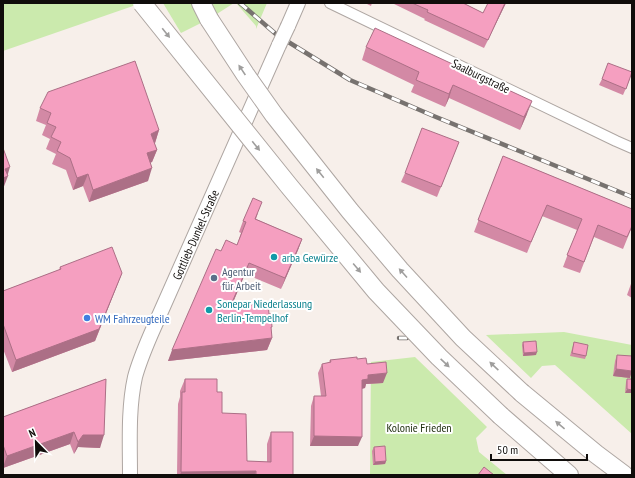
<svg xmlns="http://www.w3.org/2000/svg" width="635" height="478" viewBox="0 0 635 478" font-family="'PT Sans Narrow',sans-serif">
<rect width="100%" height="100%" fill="#f7efea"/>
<g fill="#cbeaad">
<path d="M3 3H138L133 6 3 51Z"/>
<path d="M163 3H234L209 19 181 33Z"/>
<path d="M236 3H267L256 29V26Z"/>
<path d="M564 332 632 345V434L555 365 542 366 531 378 486 335Z"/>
<path d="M415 357 487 427 476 438 479 452 507 475H370L371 362Z"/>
</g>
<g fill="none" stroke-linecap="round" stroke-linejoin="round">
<defs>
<path id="street" d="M330 3 616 141 632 148"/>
<g id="secondary">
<path d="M288 26 298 3"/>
<path id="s1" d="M130 475C130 443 128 409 135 377 139 362 145 348 151 334L279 45"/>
</g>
<g id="highway">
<path d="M201 3 209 19"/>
<path d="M522 393 596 454 624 475"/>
<path d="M501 416 569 475"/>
</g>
</defs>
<use href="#street" stroke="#aea6a2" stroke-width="12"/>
<use href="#secondary" stroke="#aea6a2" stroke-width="16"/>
<use href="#highway" stroke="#aea6a2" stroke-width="20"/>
<use href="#street" stroke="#fff" stroke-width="10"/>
<use href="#secondary" stroke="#fff" stroke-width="14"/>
<use href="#highway" stroke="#fff" stroke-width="18"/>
<defs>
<g id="rail">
<path d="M240 3 277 35 350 80 436 117 632 197"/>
<path d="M399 338H407"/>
</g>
</defs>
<use href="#rail" stroke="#77726f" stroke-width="4.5"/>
<use href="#rail" stroke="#fff" stroke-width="3" stroke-dasharray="9" stroke-linecap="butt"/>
<defs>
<path id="secondary-bridge" d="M279 45 288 26"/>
<g id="highway-bridge">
<path d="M142 3 289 186 376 291 439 357 501 416"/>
<path d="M209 19 245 74 274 115 350 211 400 270 463 338 522 393"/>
</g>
</defs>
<use href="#secondary-bridge" stroke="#aea6a2" stroke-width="16" stroke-linecap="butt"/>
<use href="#highway-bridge" stroke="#aea6a2" stroke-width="20" stroke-linecap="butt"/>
<use href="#secondary-bridge" stroke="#fff" stroke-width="14"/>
<use href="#highway-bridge" stroke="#fff" stroke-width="18"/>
</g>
<g fill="#d389a5">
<path d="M365 3H372L371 6Z"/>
<path d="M392 3H463L483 13 488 3H506L484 48 424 20 425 19Z"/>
<path d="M366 47 527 114 520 130 449 98 445 107 411 92 414 85 362 60Z"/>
<path d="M602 79H630L623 95 599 85Z"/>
<path d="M40 108 159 130 155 143H154L157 150 152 162 150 163 148 181 89 202 83 186 73 190 66 170 52 164 56 154 46 149 50 139 42 135 46 125 36 121Z"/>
<path d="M459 142 437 197 401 182 405 173Z"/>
<path d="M503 156 632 209V227L623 249 594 237 580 273 563 267 577 230 542 216 527 253 474 232Z"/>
<path d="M258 213 256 219 302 239 298 250 281 289 245 274 231 307 271 331 272 338 267 350 168 361 221 251 237 245 241 233 239 232 243 221Z"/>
<path d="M60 267 122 273 95 341 12 372 3 349V291L59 270Z"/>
<path d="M632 281V298L627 295Z"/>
<path d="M523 342 536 355 523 356 522 345Z"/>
<path d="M574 342 586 356 585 359 570 356Z"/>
<path d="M617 355 630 378 613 376 615 361Z"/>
<path d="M357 359 367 364 383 383 366 384 365 388 362 389 358 446H310L311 406 314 396H321L318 373 322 364 329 363 330 360Z"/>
<path d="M106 379 100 448 78 447 74 454 70 444 3 468V417Z"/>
<path d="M185 379 217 392 222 413 247 461 267 462V444L271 432 293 475H177L178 404 180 397V391Z"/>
<path d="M627 379H632L625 393 626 382Z"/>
<path d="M632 406V418H631Z"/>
<path d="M374 447 386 461 385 464 373 465 372 451Z"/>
</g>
<g fill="#ac6f86">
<path d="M505 3H506L484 48 488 40Z"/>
<path d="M453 85 449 98 445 107 449 94Z"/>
<path d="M532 101 527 114 520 130 524 117Z"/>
<path d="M159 130 155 143 146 146 151 134Z"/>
<path d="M157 150 152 162 142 165 147 153Z"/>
<path d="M10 167 7 177 8 176 3 189V176L5 169Z"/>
<path d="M152 168 148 181 89 202 93 190Z"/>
<path d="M88 174 83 186 73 190 77 178Z"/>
<path d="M302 239 298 250 281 289 285 278Z"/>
<path d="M249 263 245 274 226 319 230 307Z"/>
<path d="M122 273 95 341 12 372 16 360Z"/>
<path d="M272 338 267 350 168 361 172 350Z"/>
<path d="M537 352 536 355 523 356 524 353Z"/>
<path d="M616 369 632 371 630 378 613 376Z"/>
<path d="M387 373 383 383 366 384 365 388 359 389 362 380 368 375Z"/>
<path d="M627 389 632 390V393H625Z"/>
<path d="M74 432 70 444 3 468V467L7 456Z"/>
<path d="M83 435H104L100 448 78 447 74 454 78 442Z"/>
<path d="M314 436 362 437 358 446H310Z"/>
<path d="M386 461 385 464 373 465 375 462Z"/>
<path d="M256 471 255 475H180L181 472Z"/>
</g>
<g fill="#f59fc0" stroke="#ac6f86">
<path d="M412 3H463L483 13 488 3H505L488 40 427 12 428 10Z"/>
<path d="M375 28 532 101 524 117 453 85 449 94 416 80 419 72 366 47Z"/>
<path d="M135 61 159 130 151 134 157 150 147 153 152 168 93 190 88 174 77 178 70 158 57 151 61 142 51 137 56 127 47 123 51 113 40 108 48 92Z"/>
<path d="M608 63 632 72 626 89 602 79Z"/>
<path d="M422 128 459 142 441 187 405 173Z"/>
<path d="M3 148 10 167 5 169 8 176 3 178Z"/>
<path d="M503 156 632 209V226L627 237 598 225 584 262 567 255 582 219 547 205 531 242 478 220Z"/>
<path d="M253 198 262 202 255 219 302 239 285 278 249 263 230 307 268 303 269 314H271L272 327H271L272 338 172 350 216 249 221 251 226 240 237 245 246 222 243 221Z"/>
<path d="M112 247 122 273 99 329 16 360 3 324V291L61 269 60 267Z"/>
<path d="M536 341 537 352 524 353 523 342Z"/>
<path d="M574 342 588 345 586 356 572 353Z"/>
<path d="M617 355 632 356V371L616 369Z"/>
<path d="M357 357V359L366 358 367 364 386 362 387 373 368 375V379L362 380V437L314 436V396H326L322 364 331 362 330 360Z"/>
<path d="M106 379 104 435H83L78 442 74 432 7 456 3 445V417Z"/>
<path d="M185 379H217V392H222V413L246 414 247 461 271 462V432H293V475H256V471L181 472 182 392H185Z"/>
<path d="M627 379H632V390L627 389Z"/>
<path d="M385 446 386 461 375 462 374 447Z"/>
<path d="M484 467 494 475H478Z"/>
</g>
<defs><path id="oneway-solid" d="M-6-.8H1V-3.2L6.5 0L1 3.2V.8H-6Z"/></defs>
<g fill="#9f9e9d">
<use href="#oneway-solid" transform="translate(166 33) rotate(51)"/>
<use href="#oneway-solid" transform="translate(242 70) rotate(-124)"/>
<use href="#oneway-solid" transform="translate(256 146) rotate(51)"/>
<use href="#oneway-solid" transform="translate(320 173) rotate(-129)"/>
<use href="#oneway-solid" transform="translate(357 268) rotate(50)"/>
<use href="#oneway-solid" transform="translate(403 273) rotate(-132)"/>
<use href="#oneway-solid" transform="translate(445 363) rotate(43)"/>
<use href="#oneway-solid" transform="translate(494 366) rotate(-137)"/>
<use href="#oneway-solid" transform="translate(560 425) rotate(-140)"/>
</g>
<g fill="#0f9aa8" stroke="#fff" stroke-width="1.5">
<circle cx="274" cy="257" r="4"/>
<circle cx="209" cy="310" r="4"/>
</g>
<circle fill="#5c6f8a" stroke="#fff" stroke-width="1.5" cx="214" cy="278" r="4"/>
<circle fill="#3f7fe0" stroke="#fff" stroke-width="1.5" cx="87" cy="318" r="4"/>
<g text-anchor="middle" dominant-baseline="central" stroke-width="4" stroke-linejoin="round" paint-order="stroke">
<g font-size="12" fill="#100d0b" stroke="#fff">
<text transform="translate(481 76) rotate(26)">Saalburgstraße</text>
<text stroke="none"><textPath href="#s1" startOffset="253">Gottlieb-Dunkel-Straße</textPath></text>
</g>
<g font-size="12" fill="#0d838f" stroke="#fff" text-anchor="start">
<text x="282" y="257">arba Gewürze</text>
<text x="217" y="303">Sonepar Niederlassung<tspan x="217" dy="14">Berlin-Tempelhof</tspan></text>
</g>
<g font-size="12" fill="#4e5e75" stroke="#fff" text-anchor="start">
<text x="222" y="271">Agentur<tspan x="222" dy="14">für Arbeit</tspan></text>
</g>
<g font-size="12" fill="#366cbe" stroke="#fff" text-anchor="start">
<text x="95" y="318">WM Fahrzeugteile</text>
</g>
<g font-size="12" fill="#223111" stroke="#fff">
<text x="419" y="427">Kolonie Frieden</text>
</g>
</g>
<rect width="635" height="478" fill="none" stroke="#100d0b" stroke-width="8"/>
<g transform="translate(36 442) rotate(337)" stroke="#ffffff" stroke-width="3" paint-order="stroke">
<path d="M0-3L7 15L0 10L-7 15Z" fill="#100d0b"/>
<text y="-6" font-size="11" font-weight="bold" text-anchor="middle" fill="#100d0b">N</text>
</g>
<path d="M491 454v6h96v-6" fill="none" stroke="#100d0b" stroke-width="2"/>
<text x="497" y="454" font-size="12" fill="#100d0b" stroke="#ffffff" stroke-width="3" paint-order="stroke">50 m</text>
</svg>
